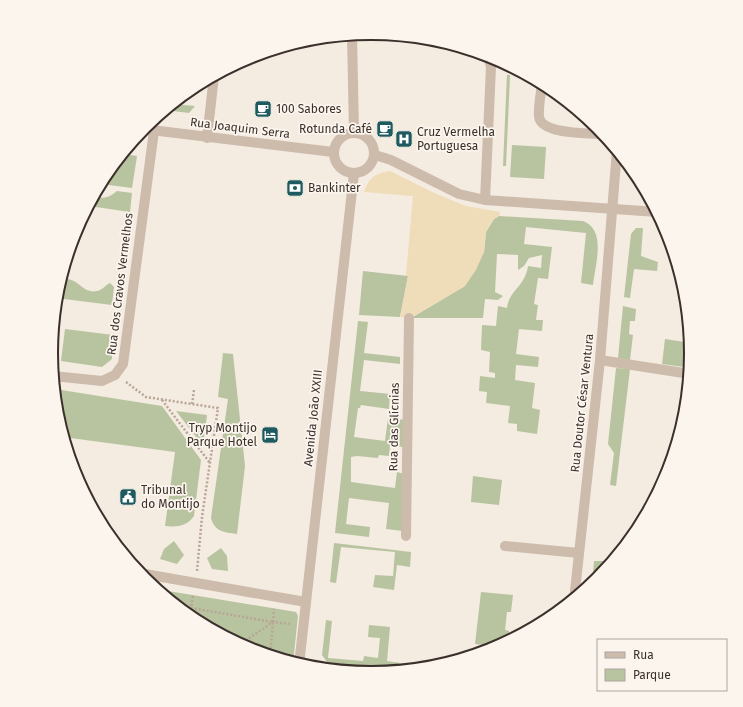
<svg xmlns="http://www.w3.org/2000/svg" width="743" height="707" viewBox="0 0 743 707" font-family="'Fira Sans',sans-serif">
<rect width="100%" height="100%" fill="#f4ebe1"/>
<g fill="#b8c4a0">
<path d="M507 75H510L506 166H503Z"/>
<path d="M173 104 195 106 189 113 165 110Z"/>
<path d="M512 145 546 147 544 179 510 177Z"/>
<path d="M123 154 137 156 132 188 101 184 105 175Z"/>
<path d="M117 191 132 193 130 212 89 206 94 196C103 200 110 197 117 191Z"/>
<path d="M499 216 583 221C607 230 595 265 593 285L581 283 586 233 526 227 524 244 552 247 548 279 538 278 534 304 538 305 536 320H543L542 331 519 329 516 354 539 357 538 367 516 365 515 380 535 383 532 408 540 410 537 434 517 431V424L508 423 510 406 486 403 487 392 479 391 480 376 495 378V373L489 372 490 352 481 350 482 325 496 326 498 306 507 308C509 290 525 287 528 266L541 268 542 255 529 258 524 266 518 270V255L497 254 495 292 503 296 498 300 485 299 483 318H411L465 286 484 252 486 232 494 219Z"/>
<path d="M636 228H643L641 256 658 262 657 271 634 269 630 298 624 297 631 234Z"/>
<path d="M363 271 408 276 400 317 359 315Z"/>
<path d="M66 279C79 279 83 294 97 291 103 290 105 285 110 283L114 287 112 305 56 298 60 283Z"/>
<path d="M623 306 636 309 635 321H630L629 334 633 335 630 360 618 358Z"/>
<path d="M358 321 368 322 364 353 400 357V364L364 360 360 391 390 394 389 409 361 405 360 408H358L354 437 385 441 388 418 405 420 404 447 390 446 389 456 379 455 378 458 357 456 351 457V482L395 488 397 472 404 474 403 531 386 529 389 503 349 498 346 524 370 527 369 537 335 533Z"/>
<path d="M65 329 113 335 112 359 102 367 61 361Z"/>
<path d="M665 339 691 343V368L662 364Z"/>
<path d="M223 353 233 354 245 466 237 534C224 532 215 532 211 518L228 399 218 397Z"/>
<path d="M616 368 630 369 616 486 610 485 614 453 608 444Z"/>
<path d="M55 389 162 406 201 460 194 516C186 527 177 527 165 526L175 452 63 437 57 416Z"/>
<path d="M176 411 207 415 203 446Z"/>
<path d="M473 476 502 480 499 505 471 502Z"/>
<path d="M174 541 184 555 177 564 160 559 164 549Z"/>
<path d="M334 543 411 552 410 567 397 565 394 590 373 587 375 575 393 576 395 552 341 547 336 583 330 582Z"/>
<path d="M221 548 227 556 228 571 212 569 207 558Z"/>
<path d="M594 561H607L606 571 592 585Z"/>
<path d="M156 589 296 612 298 616 293 663 249 650 193 620Z"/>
<path d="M481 592 513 595 511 612H507L505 630 509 631 508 642 499 647 475 644Z"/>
<path d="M326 620 332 621 328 658 363 661 364 656 378 658 380 638 368 637 369 625 390 627 387 661 400 663 386 670 327 662 322 655Z"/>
</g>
<path fill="#efdcb8" d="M390 171 434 193 466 206 500 212 499 216 494 219 486 232 484 252 476 270 465 286 411 318 400 317 408 276 406 275 413 196 364 192C370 177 374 174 390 171Z"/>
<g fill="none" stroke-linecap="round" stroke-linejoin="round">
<g stroke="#b9a596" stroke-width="2.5" stroke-dasharray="2 2" stroke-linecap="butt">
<path d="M171 111V105"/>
<path d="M126 382 146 397 218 408 202 517 197 571"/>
<path d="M162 400 210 463"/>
<path d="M192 404 194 390"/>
<path d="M193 596 191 608 273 622 270 656"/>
<path d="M176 606 191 608V618"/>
<path d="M273 622 274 609"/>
<path d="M239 645 273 622 290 624"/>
</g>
<g stroke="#cdbbac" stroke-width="10">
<path d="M352 35 354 132"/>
<path d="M542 83C541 94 538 107 539 117 542 135 590 133 604 134"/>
<path d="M143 129 333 152"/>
<circle cx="354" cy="153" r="20"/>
<path d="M207 138 214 76"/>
<path d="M375 155 391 160 459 194 485 200 657 212"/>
<path d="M485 200 491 67 488 56"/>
<path d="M600 360 690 374"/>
<path d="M53 376 102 381 115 375 123 364 154 131"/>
<path d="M406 536 409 318"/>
<path d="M505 546 579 553"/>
<path d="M139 573 306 602"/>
<path d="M574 600 600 360 617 150"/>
<path d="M299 665 354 173"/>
</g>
</g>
<defs>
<symbol id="cafe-square" viewBox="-11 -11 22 22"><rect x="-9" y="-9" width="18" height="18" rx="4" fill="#1f5a5e" stroke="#fbf5ee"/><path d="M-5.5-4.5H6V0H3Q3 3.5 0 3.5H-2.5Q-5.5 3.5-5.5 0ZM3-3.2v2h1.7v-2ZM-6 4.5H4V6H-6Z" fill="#fff"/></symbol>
<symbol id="hospital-square" viewBox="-11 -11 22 22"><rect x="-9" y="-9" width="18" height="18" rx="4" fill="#1f5a5e" stroke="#fbf5ee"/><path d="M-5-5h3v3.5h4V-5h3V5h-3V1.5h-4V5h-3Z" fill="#fff"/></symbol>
<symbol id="bank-square" viewBox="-11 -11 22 22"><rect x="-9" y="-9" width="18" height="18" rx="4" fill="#1f5a5e" stroke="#fbf5ee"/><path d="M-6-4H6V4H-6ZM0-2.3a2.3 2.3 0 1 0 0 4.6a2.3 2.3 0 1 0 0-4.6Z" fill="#fff"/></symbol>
<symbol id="hotel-square" viewBox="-11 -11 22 22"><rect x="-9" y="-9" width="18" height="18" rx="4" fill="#1f5a5e" stroke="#fbf5ee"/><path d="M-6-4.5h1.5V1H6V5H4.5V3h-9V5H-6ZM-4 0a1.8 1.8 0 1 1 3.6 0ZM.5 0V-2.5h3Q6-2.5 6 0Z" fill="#fff"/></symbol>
<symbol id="civic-square" viewBox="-11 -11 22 22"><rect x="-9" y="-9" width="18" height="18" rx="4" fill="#1f5a5e" stroke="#fbf5ee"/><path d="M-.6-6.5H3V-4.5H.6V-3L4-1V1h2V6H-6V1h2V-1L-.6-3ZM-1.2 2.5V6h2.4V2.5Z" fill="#fff"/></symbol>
</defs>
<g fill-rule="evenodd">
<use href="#cafe-square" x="253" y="99" width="20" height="20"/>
<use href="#cafe-square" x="375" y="119" width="20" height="20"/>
<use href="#hospital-square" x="394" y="129" width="20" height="20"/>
<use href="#bank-square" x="285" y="178" width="20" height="20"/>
<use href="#hotel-square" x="260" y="425" width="20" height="20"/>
<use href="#civic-square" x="118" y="487" width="20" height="20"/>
</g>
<g text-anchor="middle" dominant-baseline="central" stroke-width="3.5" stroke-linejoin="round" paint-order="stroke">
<g font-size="12" fill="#3b302b" stroke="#fbf5ee" text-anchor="start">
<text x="276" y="109">100 Sabores</text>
<text x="372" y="129" text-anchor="end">Rotunda Café</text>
<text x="417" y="132">Cruz Vermelha<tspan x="417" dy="14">Portuguesa</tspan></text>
<text x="308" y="188">Bankinter</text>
<text x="257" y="428" text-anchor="end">Tryp Montijo<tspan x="257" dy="14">Parque Hotel</tspan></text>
<text x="141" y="490">Tribunal<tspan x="141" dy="14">do Montijo</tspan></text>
</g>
<g font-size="12" fill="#3b302b" stroke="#fbf5ee">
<text transform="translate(240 128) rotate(7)">Rua Joaquim Serra</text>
<text transform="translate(120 284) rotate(-83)">Rua dos Cravos Vermelhos</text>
<text transform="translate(582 403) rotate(-84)">Rua Doutor César Ventura</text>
<text transform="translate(313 418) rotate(-84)">Avenida João XXIII</text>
<text transform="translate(394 427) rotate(-89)">Rua das Glícnias</text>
</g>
</g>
<path d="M0 0H743V707H0ZM58 353a313 313 0 1 1 626 0a313 313 0 1 1-626 0Z" fill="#fbf5ee" fill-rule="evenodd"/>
<path fill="none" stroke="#3b302b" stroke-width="2" d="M58 353a313 313 0 1 1 626 0a313 313 0 1 1-626 0Z"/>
<rect x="597" y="639" width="130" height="52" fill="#fbf5ee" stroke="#aea6a0"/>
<rect x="605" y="652" width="20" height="6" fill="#cdbbac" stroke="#aea6a0"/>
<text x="633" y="659" font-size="12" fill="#3b302b">Rua</text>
<rect x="605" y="669" width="20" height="12" fill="#b8c4a0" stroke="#aea6a0"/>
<text x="633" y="679" font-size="12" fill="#3b302b">Parque</text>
</svg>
